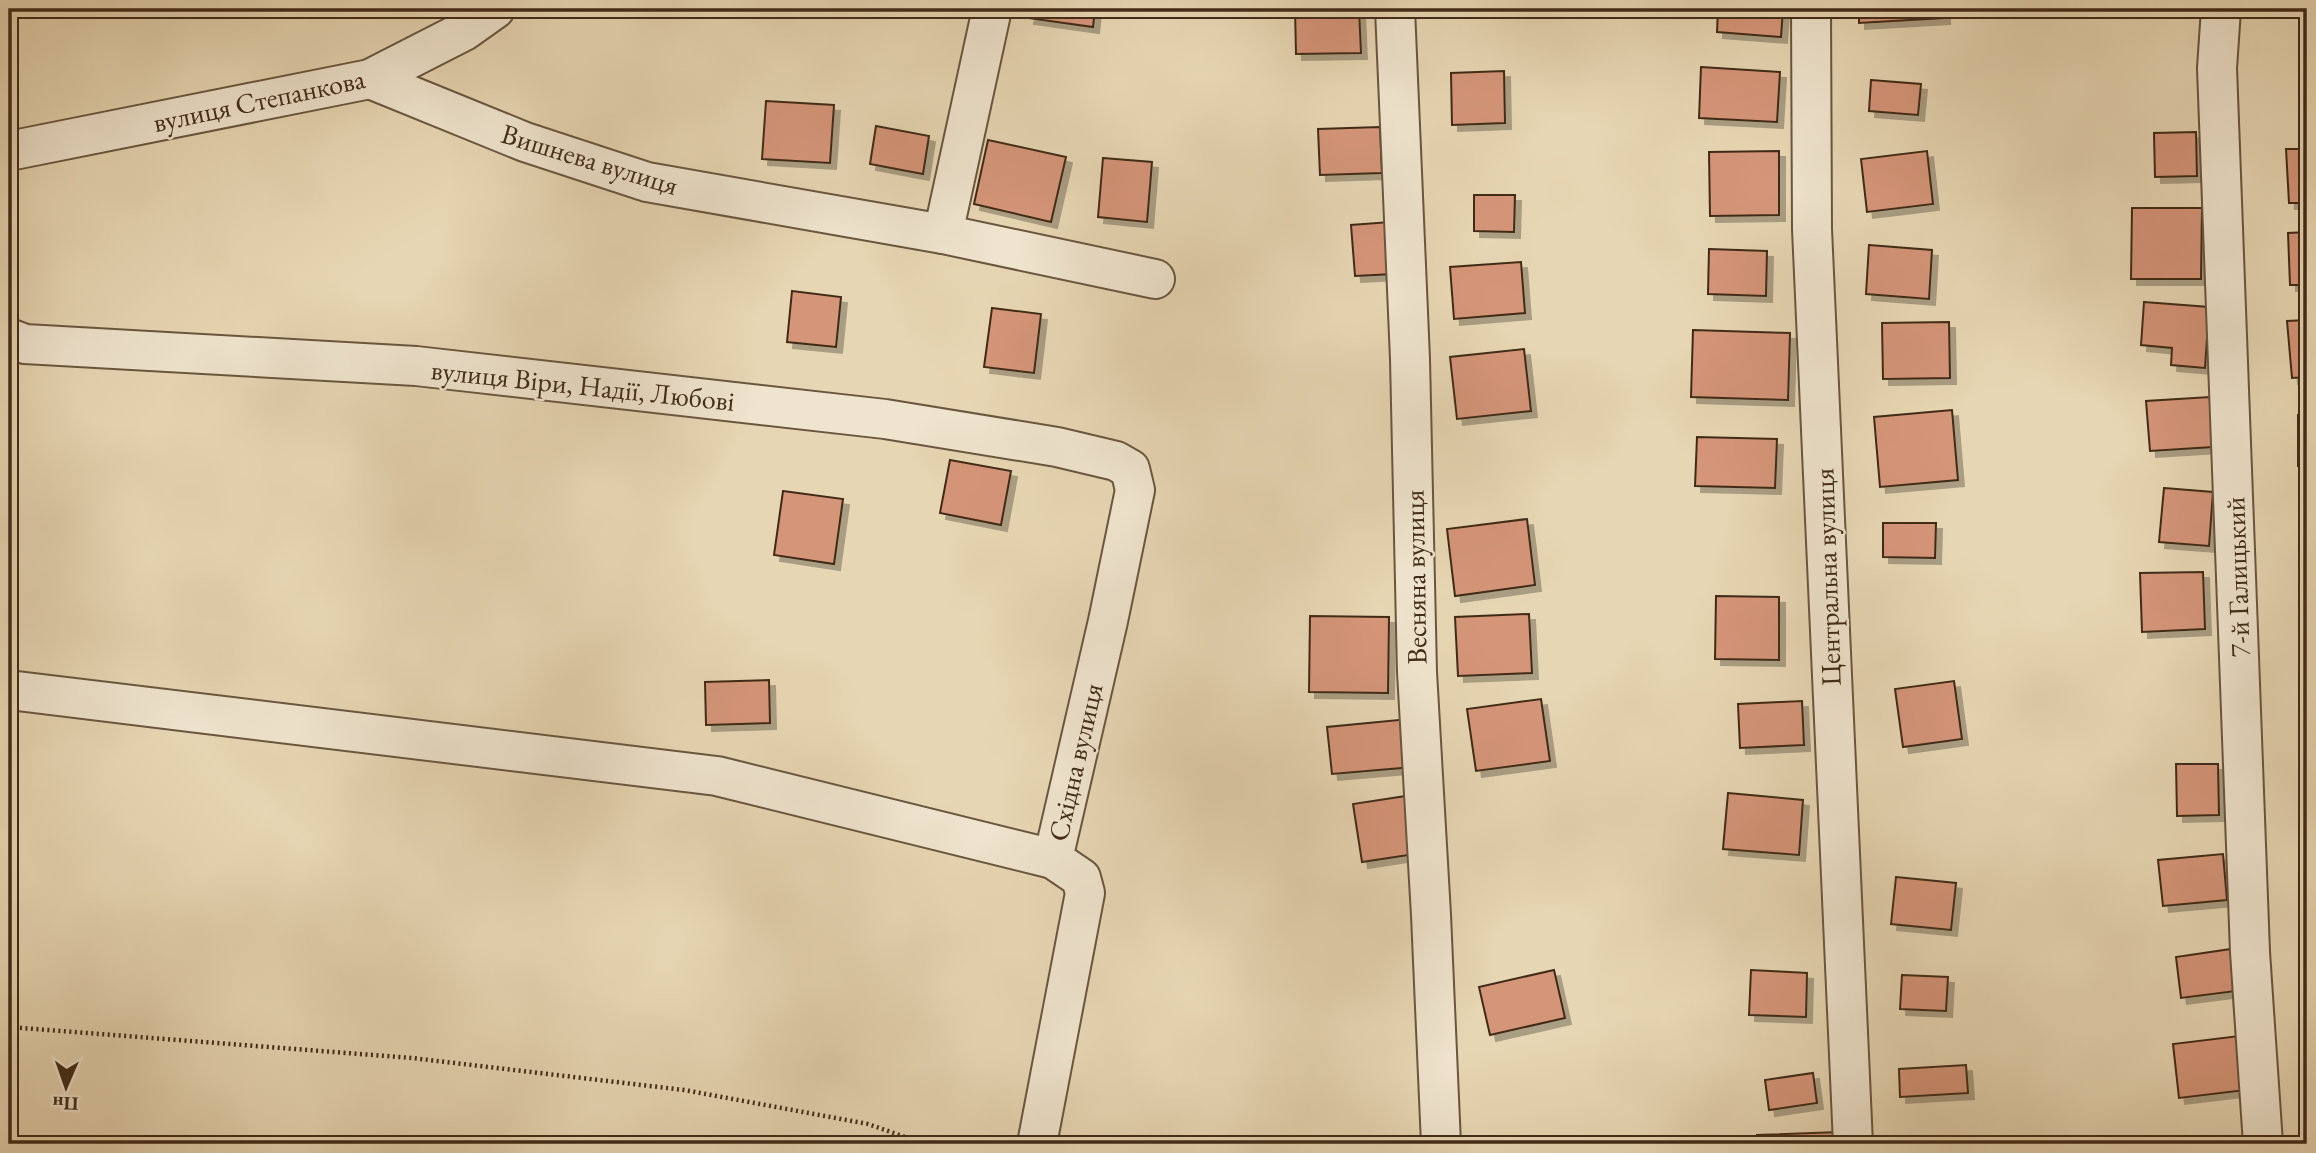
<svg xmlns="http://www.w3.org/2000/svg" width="2316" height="1153" viewBox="0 0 2316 1153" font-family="'EB Garamond',serif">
<defs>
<filter id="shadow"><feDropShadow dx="6" dy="6" stdDeviation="0" flood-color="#0004"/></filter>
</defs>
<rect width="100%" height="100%" fill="#e7d6b3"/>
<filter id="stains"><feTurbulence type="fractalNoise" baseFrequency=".00286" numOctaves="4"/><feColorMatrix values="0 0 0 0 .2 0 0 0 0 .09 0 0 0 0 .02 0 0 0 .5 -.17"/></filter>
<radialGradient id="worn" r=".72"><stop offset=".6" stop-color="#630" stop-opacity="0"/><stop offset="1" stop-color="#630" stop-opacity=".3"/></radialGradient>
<g fill="#d59579" stroke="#412b18" stroke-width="2" filter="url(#shadow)">
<path d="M1030 9H1095L1093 27 1028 18Z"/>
<path d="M1295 9H1359L1361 53 1296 54Z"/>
<path d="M1718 9H1783L1781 37 1717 32Z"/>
<path d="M1859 9H1944V18L1859 23Z"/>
<path d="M1701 67 1780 72 1777 122 1699 118Z"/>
<path d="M1504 71 1505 123 1452 125 1451 73Z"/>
<path d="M1871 80 1921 84 1918 115 1869 111Z"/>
<path d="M766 101 834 105 830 163 762 159Z"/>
<path d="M876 126 929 136 923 174 870 164Z"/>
<path d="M1380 127 1382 173 1320 175 1318 129Z"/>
<path d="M2196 132 2197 176 2155 177 2154 133Z"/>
<path d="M988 140 1066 157 1051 222 974 204Z"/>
<path d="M2286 149H2307V203H2289Z"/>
<path d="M1779 151V215L1710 216 1709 152Z"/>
<path d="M1927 151 1933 204 1867 212 1861 159Z"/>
<path d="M1103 158 1152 162 1147 222 1098 217Z"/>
<path d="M1474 195H1515L1514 232 1474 231Z"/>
<path d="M2132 208H2202L2201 279H2131Z"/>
<path d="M1390 222 1394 274 1355 276 1351 225Z"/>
<path d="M2307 232V285H2290L2288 233Z"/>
<path d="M1869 245 1932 250 1929 299 1866 294Z"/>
<path d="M1709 249 1767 251 1766 296 1708 294Z"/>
<path d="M1521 262 1525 313 1454 319 1450 267Z"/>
<path d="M792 291 841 297 836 347 787 342Z"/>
<path d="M2144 302 2209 307 2205 368 2171 365 2172 348 2141 345Z"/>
<path d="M992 308 1041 314 1034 373 984 367Z"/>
<path d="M2307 320V377L2292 378 2287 321Z"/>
<path d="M1949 322 1950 378 1883 379 1882 323Z"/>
<path d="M1693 330 1790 333 1788 400 1691 397Z"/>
<path d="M1524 349 1531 411 1457 419 1450 357Z"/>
<path d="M2210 397 2213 447 2150 451 2146 401Z"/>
<path d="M1952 410 1958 480 1880 487 1874 417Z"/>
<path d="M2298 415H2307V465L2298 466Z"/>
<path d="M1697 437 1777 439 1775 488 1695 486Z"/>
<path d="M950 460 1011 471 1001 525 940 513Z"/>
<path d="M2164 488 2213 492 2209 546 2159 542Z"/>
<path d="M783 491 843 499 834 564 774 555Z"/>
<path d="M2307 498V553L2304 499Z"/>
<path d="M1527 519 1535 585 1455 596 1447 529Z"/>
<path d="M1883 523H1936L1935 558 1883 557Z"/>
<path d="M2203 572 2205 629 2142 632 2140 573Z"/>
<path d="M2302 580H2307V640H2304Z"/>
<path d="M1716 596 1779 597V660L1715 659Z"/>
<path d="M1529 614 1532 673 1458 676 1455 617Z"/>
<path d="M1310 616 1389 617 1388 693 1309 692Z"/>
<path d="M769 680 770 723 706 725 705 682Z"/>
<path d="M1954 681 1962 739 1903 747 1895 689Z"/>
<path d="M1541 699 1550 761 1476 771 1467 709Z"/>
<path d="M1802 701 1804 745 1740 748 1738 704Z"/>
<path d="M1409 719 1413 767 1332 774 1327 727Z"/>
<path d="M2176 764H2218L2219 815 2177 816Z"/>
<path d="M1728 793 1803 800 1799 855 1723 849Z"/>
<path d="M1406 796 1415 854 1362 862 1353 804Z"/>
<path d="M2223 854 2227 900 2163 906 2158 860Z"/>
<path d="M1896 877 1956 883 1951 930 1891 924Z"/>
<path d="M2231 949 2236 991 2181 998 2176 957Z"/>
<path d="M1554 970 1565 1018 1490 1035 1479 987Z"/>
<path d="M1751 970 1807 973 1806 1017 1749 1015Z"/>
<path d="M1902 975 1948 977 1946 1011 1900 1009Z"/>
<path d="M2239 1036 2246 1090 2179 1098 2173 1044Z"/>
<path d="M1966 1065 1968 1093 1900 1097 1899 1069Z"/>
<path d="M1813 1073 1817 1103 1769 1110 1765 1080Z"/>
<path d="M1839 1132V1144H1757V1135Z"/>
</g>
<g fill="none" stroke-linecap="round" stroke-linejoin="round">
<defs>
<g id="minor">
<path d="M1395 9 1410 359 1417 672 1431 915 1441 1144"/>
<path d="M1811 9 1812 229 1853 1144"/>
<path d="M2221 9 2217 68 2250 952 2263 1144"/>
<path d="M370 79 525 142 647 182 943 234 1155 279"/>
<path d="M9 151 370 79 464 31 495 9"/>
<path d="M943 234 992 9"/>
<path d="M9 338 25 344 416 366 885 419 1057 447 1116 461 1130 469 1135 490 1108 621 1053 859 1081 878 1085 893 1037 1144"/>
<path d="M9 690 717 776 1053 859"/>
</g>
</defs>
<use href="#minor" stroke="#6a563f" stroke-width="42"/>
<path stroke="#412b18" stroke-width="4.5" stroke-dasharray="2 3.5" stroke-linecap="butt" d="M9 1027 412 1058 684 1090 868 1124 925 1144"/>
<use href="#minor" stroke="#efe4ce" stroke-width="38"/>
</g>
<g text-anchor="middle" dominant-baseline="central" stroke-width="5" stroke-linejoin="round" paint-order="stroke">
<g font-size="28" fill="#412b18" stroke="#efe4ce">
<text transform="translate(259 100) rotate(-12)">вулиця Степанкова</text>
<text transform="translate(590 159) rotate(17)">Вишнева вулиця</text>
<text transform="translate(583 385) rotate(6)">вулиця Віри, Надії, Любові</text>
<text transform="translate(1415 577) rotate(-91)">Весняна вулиця</text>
<text transform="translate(1827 577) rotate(-92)">Центральна вулиця</text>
<text transform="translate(2237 577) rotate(-92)">7-й Галицький</text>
<text transform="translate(1075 762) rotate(-77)">Східна вулиця</text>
</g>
</g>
<rect width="2316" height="1153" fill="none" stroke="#e7d6b3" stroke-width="35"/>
<rect x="10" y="10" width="2295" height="1132" fill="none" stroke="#412b18" stroke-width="3.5"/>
<rect x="18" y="18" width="2281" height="1118" fill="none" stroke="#412b18" stroke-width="2"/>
<g transform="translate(66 1087) rotate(182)" stroke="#efe4ce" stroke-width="5" paint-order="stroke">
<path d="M0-5L12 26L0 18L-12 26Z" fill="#412b18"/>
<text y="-10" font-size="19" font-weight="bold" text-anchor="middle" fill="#412b18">Пн</text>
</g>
<rect width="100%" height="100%" filter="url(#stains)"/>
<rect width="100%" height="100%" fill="url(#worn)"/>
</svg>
